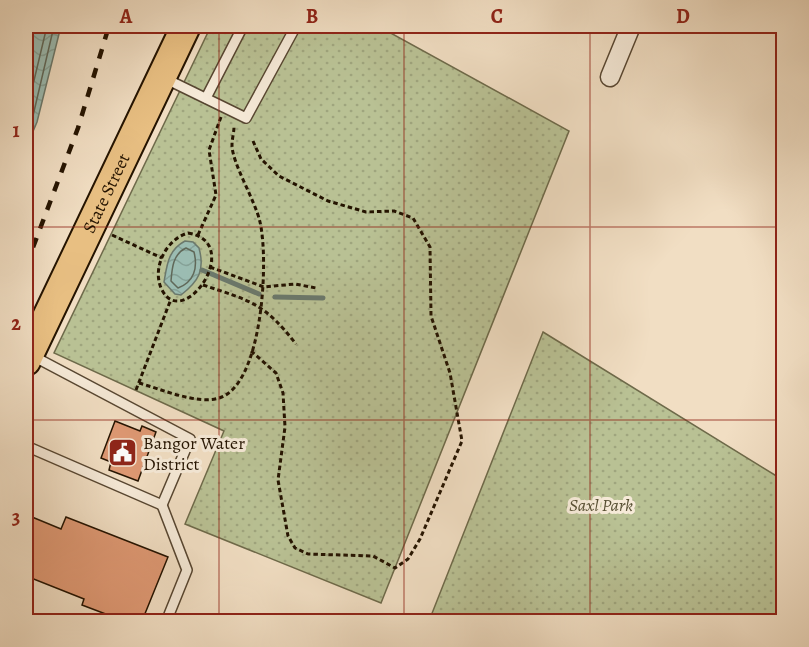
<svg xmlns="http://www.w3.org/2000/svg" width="809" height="647" viewBox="0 0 809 647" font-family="Alegreya,serif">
<defs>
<pattern id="park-dots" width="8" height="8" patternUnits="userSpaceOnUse" patternTransform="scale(1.5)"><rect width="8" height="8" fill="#b9c194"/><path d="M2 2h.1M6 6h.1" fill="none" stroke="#9fa57e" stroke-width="1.8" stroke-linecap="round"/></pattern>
<pattern id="water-waves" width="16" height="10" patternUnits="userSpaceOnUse" patternTransform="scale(1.5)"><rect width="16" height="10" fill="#9bbcb2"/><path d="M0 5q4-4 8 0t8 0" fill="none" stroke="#85a197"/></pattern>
</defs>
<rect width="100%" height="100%" fill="#f1dec3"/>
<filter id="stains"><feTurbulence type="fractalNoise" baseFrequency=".00333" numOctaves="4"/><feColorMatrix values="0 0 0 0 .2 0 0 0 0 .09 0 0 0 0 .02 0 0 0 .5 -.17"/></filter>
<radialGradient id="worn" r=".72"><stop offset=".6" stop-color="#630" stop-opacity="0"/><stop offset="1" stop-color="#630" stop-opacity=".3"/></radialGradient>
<g fill="url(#park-dots)" stroke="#6e6a4a" stroke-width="1.5">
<path d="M211 26H378L569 131 381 603 185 524 224 431 54 353Z"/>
<path d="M543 332 783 480V621H429Z"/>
</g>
<g fill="url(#water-waves)" stroke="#6b786b" stroke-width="1.5">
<path d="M26 26H61L37 122 26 148Z"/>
<path d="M185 241 193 242 199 248C205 270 199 281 181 295L175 294 164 282C167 265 168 250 185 241Z"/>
</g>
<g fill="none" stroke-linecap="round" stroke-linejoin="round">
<g stroke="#606859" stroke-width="1.5">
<path d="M26 114 47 26"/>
<path d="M26 134 32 120 54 26"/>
<path d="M186 248 194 252C198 268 194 282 178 288L171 281C172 268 173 254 186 248Z"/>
</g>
<g stroke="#6b786b" stroke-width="5">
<path d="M202 270 259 294"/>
<path d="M275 297 323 298"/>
</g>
</g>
<g fill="#df9974" stroke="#241300" stroke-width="1.5">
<path d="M115 421 140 431 142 426 156 432 138 481 109 470 111 462 101 458Z"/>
<path d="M32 517 61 529 66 517 168 557 142 621H124L82 605 84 599 26 576V532Z"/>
</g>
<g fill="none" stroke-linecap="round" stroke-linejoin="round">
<defs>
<g id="service">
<path d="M164 78 246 118 296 26"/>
<path d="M206 98 243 26"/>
<path d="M26 446 162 505 190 439 31 355"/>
<path d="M162 505 187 570 166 622"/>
</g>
<path id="minor" d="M610 77 631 26"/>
<g id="primary">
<path id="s1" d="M26 361 186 26"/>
</g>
</defs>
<use href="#service" stroke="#574631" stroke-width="12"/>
<use href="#minor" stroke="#574631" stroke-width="21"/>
<use href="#primary" stroke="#241300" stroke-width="32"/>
<g stroke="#241300" stroke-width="3" stroke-dasharray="4.5 3" stroke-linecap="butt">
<path d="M188 233C245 242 184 332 162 290 151 269 166 239 188 233Z"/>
<path d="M112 235 162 258"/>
<path d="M198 235 216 195 209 150 221 117"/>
<path d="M210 267 264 287 295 284 316 288"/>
<path d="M203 285C251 301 264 303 296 344"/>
<path d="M251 351 276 373 283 393 285 427 278 480 288 536 295 548 308 554 373 556 395 568 408 559 420 539 462 441 450 373 431 316 430 247 413 218 394 211 366 212 328 201 279 176 261 159 253 141"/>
<path d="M139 383C161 389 197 405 219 398 263 385 269 260 260 222 255 200 232 163 232 145 232 139 234 132 234 127"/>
<path d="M136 390 171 299"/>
</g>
<use href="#service" stroke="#f6ead8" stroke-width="9"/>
<use href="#minor" stroke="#f6ead8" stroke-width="18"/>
<use href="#primary" stroke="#e8bf82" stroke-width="28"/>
<path stroke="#241300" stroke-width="4.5" stroke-dasharray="10 10" stroke-linecap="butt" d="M26 266 78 128 109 26"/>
</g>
<path fill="none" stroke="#8f2418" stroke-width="1.5" stroke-opacity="0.55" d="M219 26V622M404 26V622M590 26V622M26 227H784M26 420H784"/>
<defs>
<symbol id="civic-square" viewBox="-11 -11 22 22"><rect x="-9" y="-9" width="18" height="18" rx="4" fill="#8f2418" stroke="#f6ead8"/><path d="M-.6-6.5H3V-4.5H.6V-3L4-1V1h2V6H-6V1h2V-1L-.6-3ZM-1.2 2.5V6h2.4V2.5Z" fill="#fff"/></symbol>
</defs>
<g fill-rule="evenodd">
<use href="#civic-square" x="106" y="436" width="33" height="33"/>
</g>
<g text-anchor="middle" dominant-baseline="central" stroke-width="6" stroke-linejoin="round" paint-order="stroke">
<g font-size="18" fill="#241300" stroke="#f6ead8">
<text stroke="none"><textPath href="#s1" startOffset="186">State Street</textPath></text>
</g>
<g font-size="18" fill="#241300" stroke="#f6ead8" text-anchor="start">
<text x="143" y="443">Bangor Water<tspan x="143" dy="21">District</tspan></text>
</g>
<g font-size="18" font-style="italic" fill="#585034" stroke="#f6ead8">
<text x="601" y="505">Saxl Park</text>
</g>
</g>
<rect width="809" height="647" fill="none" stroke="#f1dec3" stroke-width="66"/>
<rect x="33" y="33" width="743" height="581" fill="none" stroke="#8f2418" stroke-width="2"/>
<g font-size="20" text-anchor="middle" font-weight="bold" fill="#8f2418">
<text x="126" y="23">A</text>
<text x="312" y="23">B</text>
<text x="497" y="23">C</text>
<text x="683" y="23">D</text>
<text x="16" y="137">1</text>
<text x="16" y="330">2</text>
<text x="16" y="524">3</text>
</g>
<rect width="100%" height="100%" filter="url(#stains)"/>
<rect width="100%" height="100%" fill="url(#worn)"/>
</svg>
